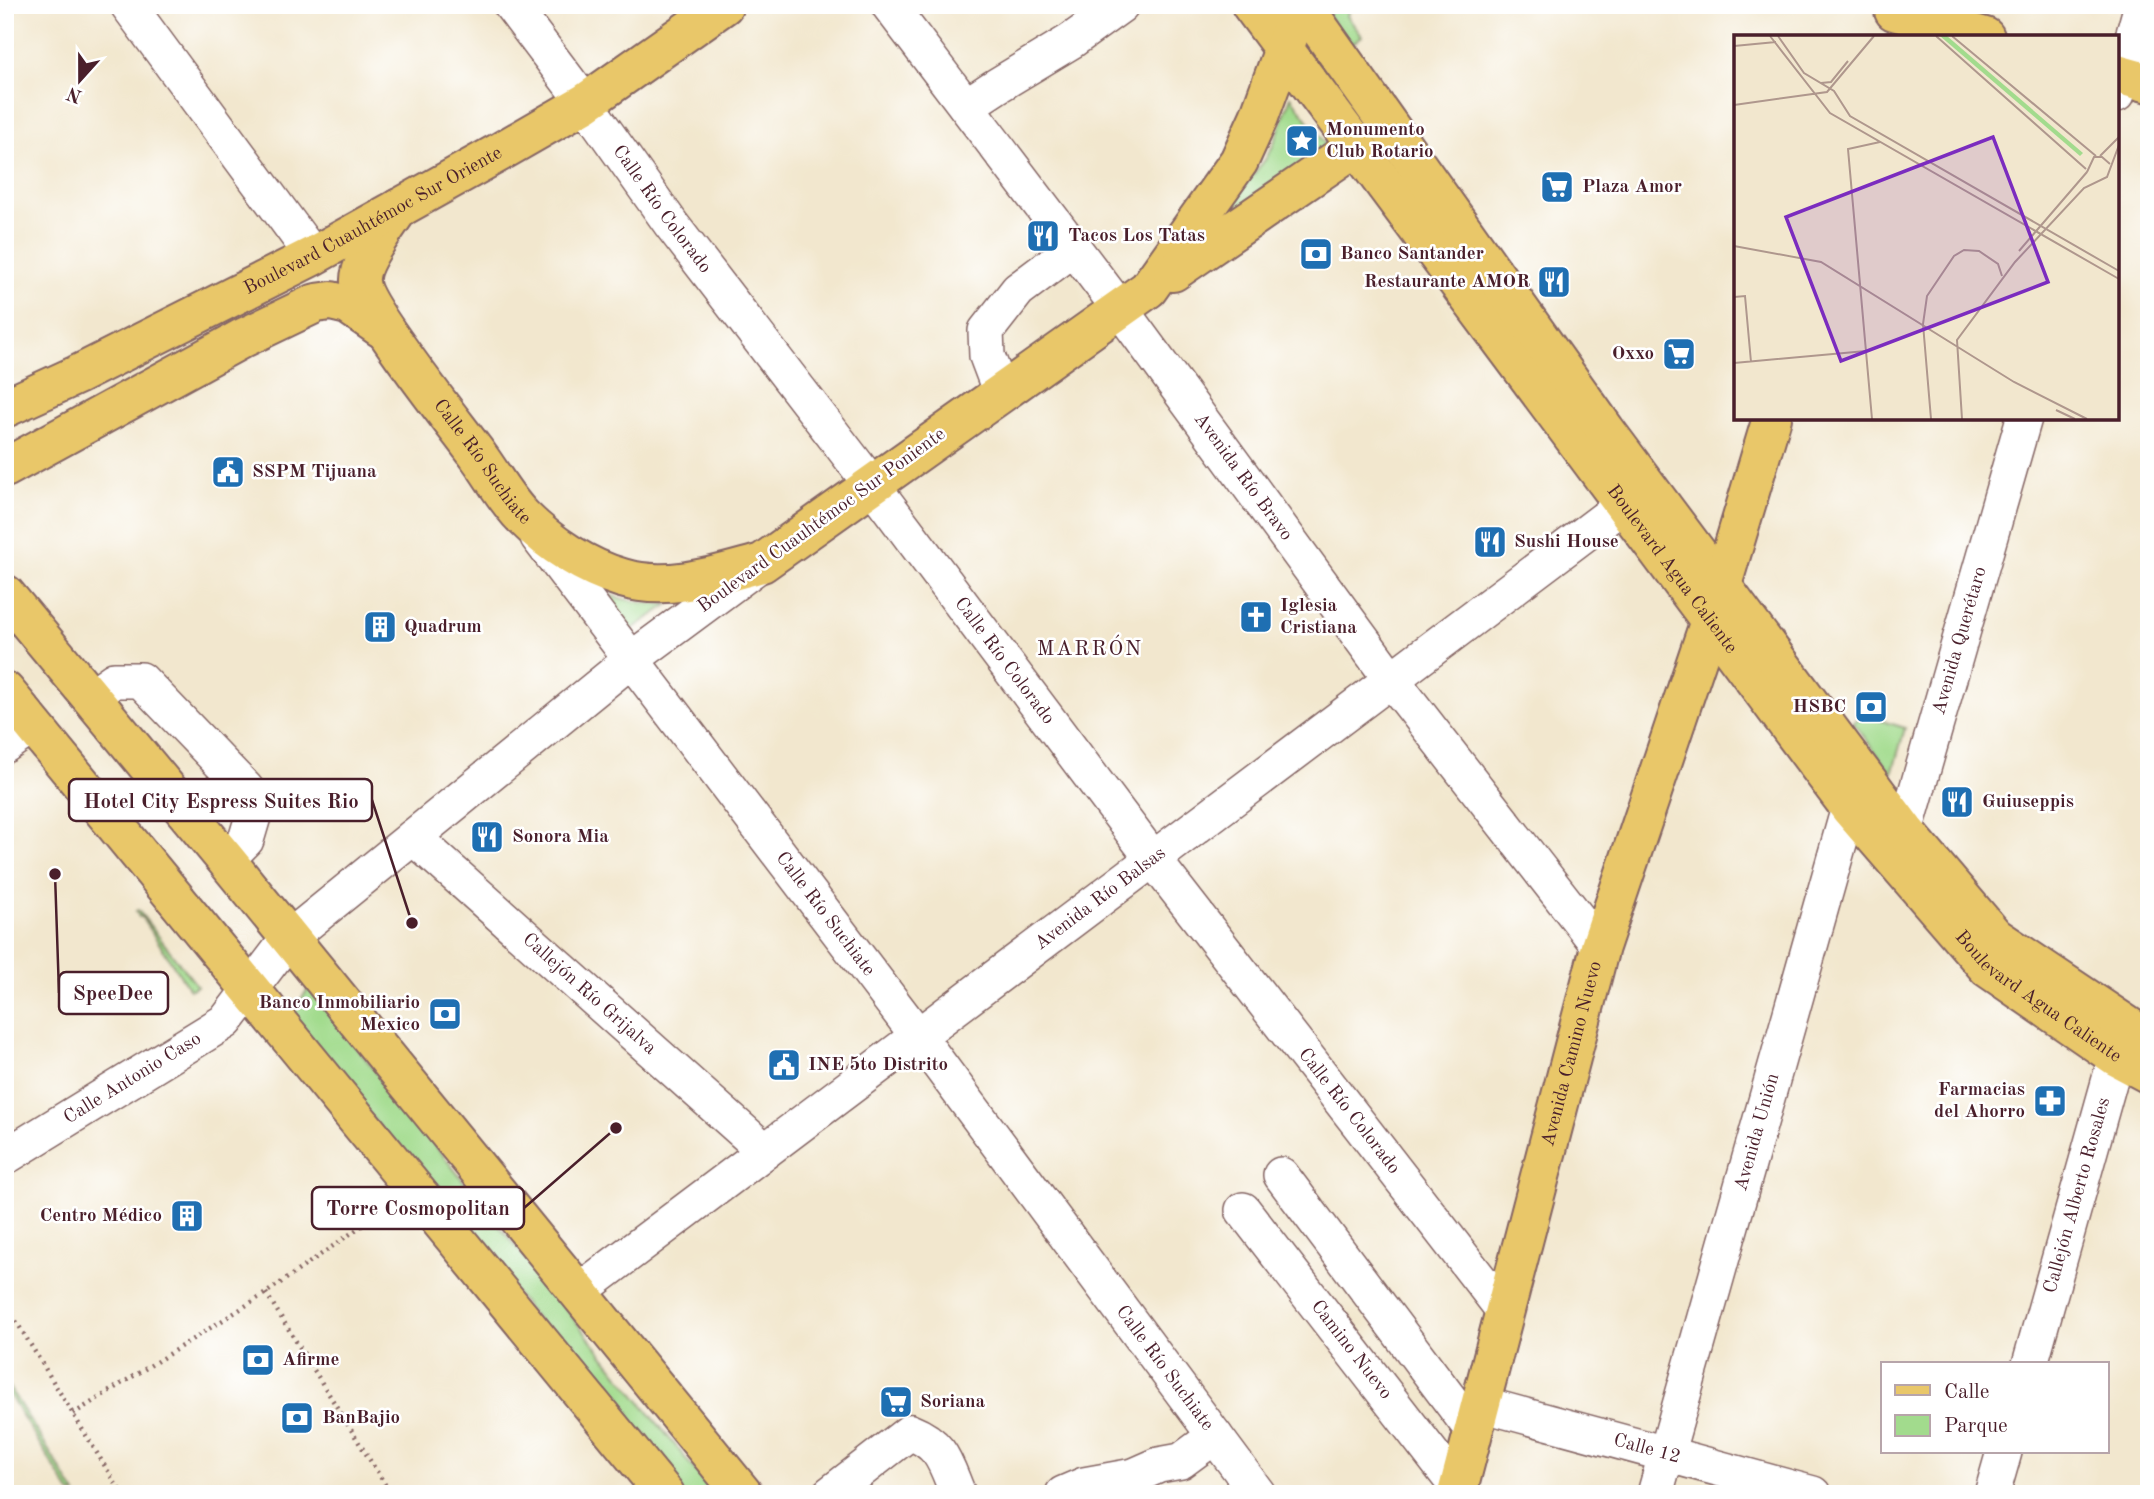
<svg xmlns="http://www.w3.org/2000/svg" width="2154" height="1499" viewBox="0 0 2154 1499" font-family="'Old Standard TT',serif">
<rect width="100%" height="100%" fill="#fff"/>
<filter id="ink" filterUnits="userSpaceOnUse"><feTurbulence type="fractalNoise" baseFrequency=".0143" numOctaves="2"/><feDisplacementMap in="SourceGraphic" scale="14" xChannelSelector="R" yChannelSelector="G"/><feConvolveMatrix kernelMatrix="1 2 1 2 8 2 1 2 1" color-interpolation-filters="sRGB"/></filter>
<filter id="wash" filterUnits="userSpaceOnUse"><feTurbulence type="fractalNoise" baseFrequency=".00686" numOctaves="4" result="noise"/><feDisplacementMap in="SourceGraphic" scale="28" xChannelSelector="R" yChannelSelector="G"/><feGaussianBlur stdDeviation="1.57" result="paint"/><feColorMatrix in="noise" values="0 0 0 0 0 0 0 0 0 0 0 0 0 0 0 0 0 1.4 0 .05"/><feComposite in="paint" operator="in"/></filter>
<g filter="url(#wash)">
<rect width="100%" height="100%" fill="#f2e7ce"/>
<g fill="#a2db8d" stroke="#767d5c" stroke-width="2">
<path d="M1332 5H1350L1347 16 1362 36 1350 45 1329 17Z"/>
<path d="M1291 97 1332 153 1196 245 1265 160 1273 146Z"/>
<path d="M582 585C611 597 638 605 669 604L622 636Z"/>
<path d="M1863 715 1905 728 1892 774 1853 722Z"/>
<path d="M138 910 197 986 190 990 141 916 139 917 136 911Z"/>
<path d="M309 988 714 1494H679L289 1016Z"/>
<path d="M5 1381 76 1494H71L5 1388Z"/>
</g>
</g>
<g filter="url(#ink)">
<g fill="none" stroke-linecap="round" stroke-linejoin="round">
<defs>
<g id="minor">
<path d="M128 5 313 256"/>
<path id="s1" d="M511 5 585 103 671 224 872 485 1153 859 1505 1312"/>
<path id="s2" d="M889 5 1120 309 1391 679 1600 947"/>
<path d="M2117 94 2142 5"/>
<path d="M966 106 995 87 1071 41 1121 5"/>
<path d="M1001 393 987 356 986 331 1018 290 1074 248"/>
<path id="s3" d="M538 537 918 1036 1258 1494"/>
<path d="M90 697 114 680H141L246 789 254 813 246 840 226 860"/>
<path d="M5 745 34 725"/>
<path id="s4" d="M413 837 765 1151"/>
<path id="s5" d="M1899 852 2024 418"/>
<path id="s6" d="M5 1157 226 1021 289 938 632 659 759 565"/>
<path d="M1281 1175 1474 1432"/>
<path id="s7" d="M1243 1210 1459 1489"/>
<path id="s8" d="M578 1292 1623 505"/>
<path id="s9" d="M2030 1364 2124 1029"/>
<path id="s10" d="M1481 1404 1813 1494"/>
<path d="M830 1494 910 1432C943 1445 945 1463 958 1494"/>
<path d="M1063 1494 1084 1485 1134 1476 1159 1465 1181 1461 1215 1436"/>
<path id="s11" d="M1655 1494 1856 783"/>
<path d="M1992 1494 2004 1452"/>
</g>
<g id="major">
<path id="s12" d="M1251 5 1849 807 1988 968 2117 1057 2149 1074"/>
<path d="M1303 5 1606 431 1905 831 1995 937 2149 1040"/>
<path d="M1894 11 1985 37"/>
<path d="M2117 74 2149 83"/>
<path id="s13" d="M399 208C388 225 358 262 360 282 362 308 458 428 479 457 493 476 506 500 523 517 550 544 585 567 622 578 668 592 717 575 762 563L1148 289 1239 161 1259 117 1300 5"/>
<path d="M1173 272 1357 146"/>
<path id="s14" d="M5 408 77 375 313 256 498 153 585 103 724 5"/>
<path d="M5 468 241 339 316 303 331 301 348 305 381 328"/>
<path d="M5 594 226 860 743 1494"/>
<path d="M5 691 665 1494"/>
<path id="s15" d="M1457 1494 1600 947 1722 585 1772 418"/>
</g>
</defs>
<use href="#minor" stroke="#856564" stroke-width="38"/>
<use href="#major" stroke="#856564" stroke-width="42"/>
<g stroke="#856564" stroke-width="4.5" stroke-dasharray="2 5" stroke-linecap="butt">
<path d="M266 1293 391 1494"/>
<path d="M5 1303 122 1494"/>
<path d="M73 1414 266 1293 390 1206"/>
</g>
<use href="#minor" stroke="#fff" stroke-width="35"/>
<use href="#major" stroke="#e9c769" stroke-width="38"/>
</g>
</g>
<defs>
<symbol id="sight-square" viewBox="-11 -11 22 22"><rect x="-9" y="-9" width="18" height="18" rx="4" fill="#1f6fb2" stroke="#fff"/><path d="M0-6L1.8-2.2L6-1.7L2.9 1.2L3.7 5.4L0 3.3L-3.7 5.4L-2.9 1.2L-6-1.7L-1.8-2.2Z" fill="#fff"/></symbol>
<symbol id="supermarket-square" viewBox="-11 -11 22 22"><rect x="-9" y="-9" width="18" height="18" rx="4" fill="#1f6fb2" stroke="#fff"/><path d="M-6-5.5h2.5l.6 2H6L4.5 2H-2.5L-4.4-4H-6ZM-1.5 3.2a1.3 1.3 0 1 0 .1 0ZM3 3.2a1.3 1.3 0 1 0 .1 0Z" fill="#fff"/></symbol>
<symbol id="restaurant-square" viewBox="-11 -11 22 22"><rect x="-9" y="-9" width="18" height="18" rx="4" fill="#1f6fb2" stroke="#fff"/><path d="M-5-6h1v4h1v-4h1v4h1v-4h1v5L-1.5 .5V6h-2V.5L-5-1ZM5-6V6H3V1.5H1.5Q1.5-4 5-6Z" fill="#fff"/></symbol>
<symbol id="bank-square" viewBox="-11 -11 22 22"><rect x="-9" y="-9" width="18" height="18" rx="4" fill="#1f6fb2" stroke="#fff"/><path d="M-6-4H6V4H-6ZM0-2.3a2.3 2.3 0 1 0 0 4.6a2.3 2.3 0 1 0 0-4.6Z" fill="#fff"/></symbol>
<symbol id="civic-square" viewBox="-11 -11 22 22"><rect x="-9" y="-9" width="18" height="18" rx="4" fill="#1f6fb2" stroke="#fff"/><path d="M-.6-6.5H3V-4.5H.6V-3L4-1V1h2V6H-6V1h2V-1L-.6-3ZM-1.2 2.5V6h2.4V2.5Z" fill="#fff"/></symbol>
<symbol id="church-square" viewBox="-11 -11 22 22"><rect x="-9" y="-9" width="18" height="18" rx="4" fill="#1f6fb2" stroke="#fff"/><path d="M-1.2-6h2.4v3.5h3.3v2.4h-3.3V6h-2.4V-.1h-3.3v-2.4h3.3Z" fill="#fff"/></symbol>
<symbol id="building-square" viewBox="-11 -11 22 22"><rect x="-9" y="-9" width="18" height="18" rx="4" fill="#1f6fb2" stroke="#fff"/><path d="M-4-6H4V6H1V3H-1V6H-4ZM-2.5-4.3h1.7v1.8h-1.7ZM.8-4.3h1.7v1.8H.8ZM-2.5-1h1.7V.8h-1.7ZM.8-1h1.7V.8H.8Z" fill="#fff"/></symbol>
<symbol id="pharmacy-square" viewBox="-11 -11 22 22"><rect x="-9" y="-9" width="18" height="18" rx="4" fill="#1f6fb2" stroke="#fff"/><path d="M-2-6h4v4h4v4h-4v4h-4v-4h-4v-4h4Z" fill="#fff"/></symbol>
</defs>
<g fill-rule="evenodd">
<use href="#sight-square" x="1283" y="122" width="38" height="38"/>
<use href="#supermarket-square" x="1538" y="168" width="38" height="38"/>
<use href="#restaurant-square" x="1024" y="217" width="38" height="38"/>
<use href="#bank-square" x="1297" y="235" width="38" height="38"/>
<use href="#restaurant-square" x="1535" y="263" width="38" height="38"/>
<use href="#supermarket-square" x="1660" y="335" width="38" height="38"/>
<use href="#civic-square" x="209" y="453" width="38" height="38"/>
<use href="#restaurant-square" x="1471" y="523" width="38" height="38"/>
<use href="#church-square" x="1237" y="598" width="38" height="38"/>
<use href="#building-square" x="361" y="608" width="38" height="38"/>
<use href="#bank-square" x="1852" y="688" width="38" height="38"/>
<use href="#restaurant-square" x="1938" y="783" width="38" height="38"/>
<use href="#restaurant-square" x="468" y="818" width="38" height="38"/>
<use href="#bank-square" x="426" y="995" width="38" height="38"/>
<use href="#civic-square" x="765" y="1046" width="38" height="38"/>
<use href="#pharmacy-square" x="2031" y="1082" width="38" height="38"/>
<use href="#building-square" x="168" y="1197" width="38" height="38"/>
<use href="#bank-square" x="239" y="1341" width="38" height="38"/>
<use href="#supermarket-square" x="877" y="1383" width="38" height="38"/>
<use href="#bank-square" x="278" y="1399" width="38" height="38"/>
</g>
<g text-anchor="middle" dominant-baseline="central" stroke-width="5" stroke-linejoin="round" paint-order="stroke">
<g font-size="19" font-weight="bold" fill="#4a1f2b" stroke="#fff" text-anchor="start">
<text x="1326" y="130">Monumento<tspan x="1326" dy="22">Club Rotario</tspan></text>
<text x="1582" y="187">Plaza Amor</text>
<text x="1068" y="236">Tacos Los Tatas</text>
<text x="1340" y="254">Banco Santander</text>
<text x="1530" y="282" text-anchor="end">Restaurante AMOR</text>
<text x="1654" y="354" text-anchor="end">Oxxo</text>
<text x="252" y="472">SSPM Tijuana</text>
<text x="1514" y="542">Sushi House</text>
<text x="1280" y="606">Iglesia<tspan x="1280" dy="22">Cristiana</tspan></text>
<text x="404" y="627">Quadrum</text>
<text x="1846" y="707" text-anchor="end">HSBC</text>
<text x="1982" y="802">Guiuseppis</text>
<text x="512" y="837">Sonora Mia</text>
<text x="420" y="1003" text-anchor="end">Banco Inmobiliario<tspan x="420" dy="22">Mexico</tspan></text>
<text x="808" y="1065">INE 5to Distrito</text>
<text x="2025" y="1090" text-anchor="end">Farmacias<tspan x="2025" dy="22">del Ahorro</tspan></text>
<text x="162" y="1216" text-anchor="end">Centro Médico</text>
<text x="282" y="1360">Afirme</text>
<text x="920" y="1402">Soriana</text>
<text x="322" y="1418">BanBajio</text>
</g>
<g font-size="19" fill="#4a1f2b" stroke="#fff">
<text stroke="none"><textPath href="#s1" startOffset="254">Calle Río Colorado</textPath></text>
<text stroke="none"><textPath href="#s14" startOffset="413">Boulevard Cuauhtémoc Sur Oriente</textPath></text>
<text stroke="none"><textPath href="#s13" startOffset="303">Calle Río Suchiate</textPath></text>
<text stroke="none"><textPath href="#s2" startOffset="590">Avenida Río Bravo</textPath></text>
<text transform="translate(822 521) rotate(-36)">Boulevard Cuauhtémoc Sur Poniente</text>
<text stroke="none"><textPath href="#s12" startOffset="704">Boulevard Agua Caliente</textPath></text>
<text stroke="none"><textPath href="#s5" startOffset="220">Avenida Querétaro</textPath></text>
<text stroke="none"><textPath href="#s1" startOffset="821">Calle Río Colorado</textPath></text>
<text stroke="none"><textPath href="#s8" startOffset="654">Avenida Río Balsas</textPath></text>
<text stroke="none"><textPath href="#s3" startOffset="474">Calle Río Suchiate</textPath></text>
<text stroke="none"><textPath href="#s4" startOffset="236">Callejón Río Grijalva</textPath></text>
<text stroke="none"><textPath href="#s12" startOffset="1270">Boulevard Agua Caliente</textPath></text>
<text stroke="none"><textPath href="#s15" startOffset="455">Avenida Camino Nuevo</textPath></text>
<text stroke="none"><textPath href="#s6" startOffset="150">Calle Antonio Caso</textPath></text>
<text stroke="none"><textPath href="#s1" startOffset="1388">Calle Río Colorado</textPath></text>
<text stroke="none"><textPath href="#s11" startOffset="376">Avenida Unión</textPath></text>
<text stroke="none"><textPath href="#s9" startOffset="175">Callejón Alberto Rosales</textPath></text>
<text stroke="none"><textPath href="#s7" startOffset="177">Camino Nuevo</textPath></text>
<text stroke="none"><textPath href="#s3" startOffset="1041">Calle Río Suchiate</textPath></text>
<text stroke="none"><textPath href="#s10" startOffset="172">Calle 12</textPath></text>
</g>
<g font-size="21" letter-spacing="2" fill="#4a1f2b" stroke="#fff">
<text x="1090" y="649">MARRÓN</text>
</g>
</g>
<g transform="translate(1734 35)">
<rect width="385" height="385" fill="#f2e7ce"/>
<path d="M206 1H213L349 118 346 121Z" fill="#a2db8d"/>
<path fill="none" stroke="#af978d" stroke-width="2" d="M36 1 96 78 385 244M44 1 70 38 100 56 116 81 385 236M202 1 352 134M218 1 362 121M0 11 42 7M87 48 97 47 114 26M0 70 93 57 140 1M366 121 385 102M353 137 360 122H368L376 129M0 211 87 227 280 347 353 384M285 216 353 137M0 262 11 261 17 327M0 328 132 316M322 375 341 384M138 384 114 114 146 107M197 384 189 289 193 261 220 221 230 215 245 216 264 229 268 241M228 384 223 305 281 227 350 153 373 142 385 110"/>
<path fill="#7b2cbf" fill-opacity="0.15" stroke="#7b2cbf" stroke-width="3.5" d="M259 102 314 247 107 326 52 182Z"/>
<rect width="385" height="385" fill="none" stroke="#4a1f2b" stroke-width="3.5"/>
</g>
<path fill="none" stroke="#4a1f2b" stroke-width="2.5" d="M412 923L372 800M55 874L59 993M616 1128L524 1208"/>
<g fill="#4a1f2b" stroke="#fff" stroke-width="2.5">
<circle cx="412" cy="923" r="7"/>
<circle cx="55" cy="874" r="7"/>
<circle cx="616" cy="1128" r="7"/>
</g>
<g fill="#fff" stroke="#4a1f2b" stroke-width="2.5">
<rect x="69" y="779" width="303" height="42" rx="7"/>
<rect x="59" y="972" width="109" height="42" rx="7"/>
<rect x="312" y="1187" width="212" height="42" rx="7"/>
</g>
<g font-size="21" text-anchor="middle" font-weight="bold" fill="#4a1f2b">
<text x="221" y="808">Hotel City Espress Suites Rio</text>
<text x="113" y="1000">SpeeDee</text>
<text x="418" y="1215">Torre Cosmopolitan</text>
</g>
<rect width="2154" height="1499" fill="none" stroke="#fff" stroke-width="28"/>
<rect x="1881" y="1362" width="228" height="91" fill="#ffffff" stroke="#b7a5aa" stroke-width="2"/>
<rect x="1895" y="1385" width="35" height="10" fill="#e9c769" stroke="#b7a5aa" stroke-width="2"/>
<text x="1944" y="1398" font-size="21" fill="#4a1f2b">Calle</text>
<rect x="1895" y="1415" width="35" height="21" fill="#a2db8d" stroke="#b7a5aa" stroke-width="2"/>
<text x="1944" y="1432" font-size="21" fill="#4a1f2b">Parque</text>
<g transform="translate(80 80) rotate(201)" stroke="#ffffff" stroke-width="5" paint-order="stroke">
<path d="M0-5L12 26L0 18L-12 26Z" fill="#4a1f2b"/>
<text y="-10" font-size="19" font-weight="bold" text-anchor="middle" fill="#4a1f2b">N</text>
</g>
</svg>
